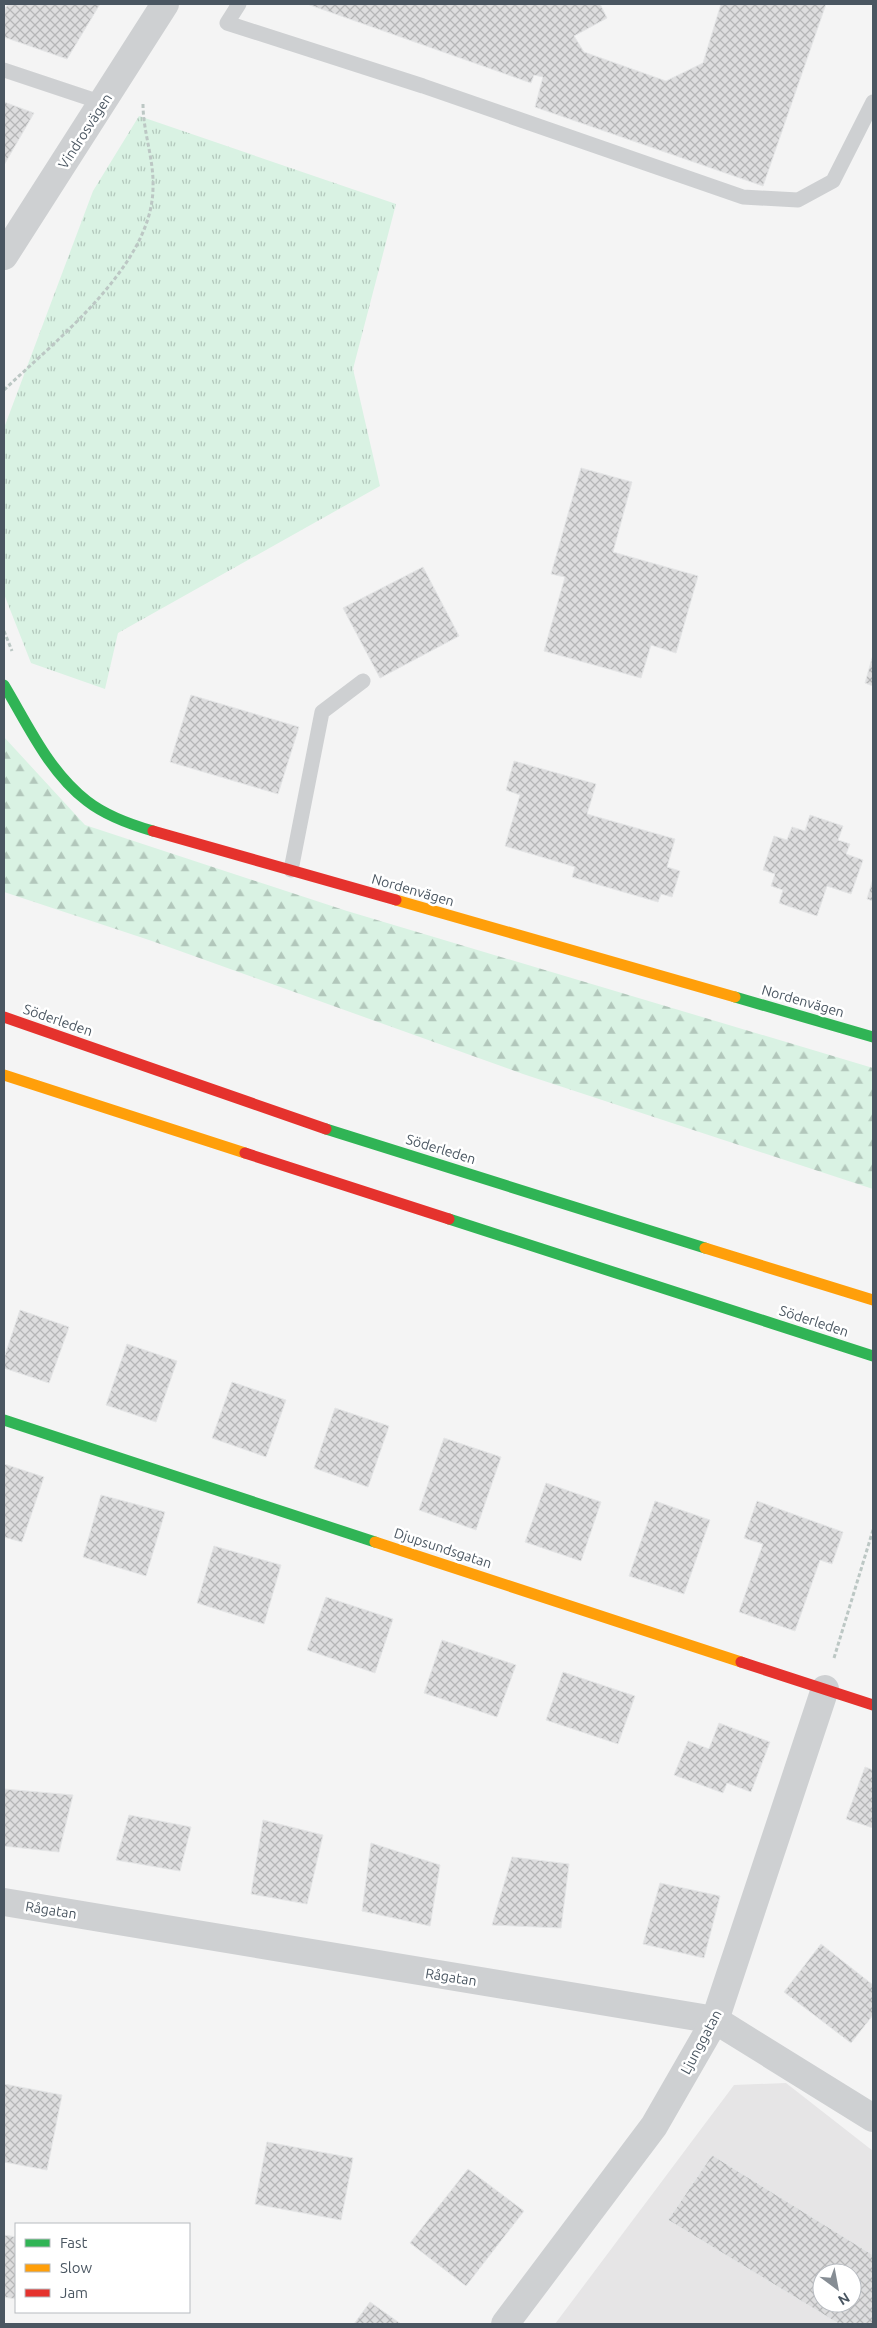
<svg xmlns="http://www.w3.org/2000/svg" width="877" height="2328" viewBox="0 0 877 2328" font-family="Ubuntu,sans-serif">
<defs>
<pattern id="grass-tufts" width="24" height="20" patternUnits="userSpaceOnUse" patternTransform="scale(1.25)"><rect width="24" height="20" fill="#d9f2e3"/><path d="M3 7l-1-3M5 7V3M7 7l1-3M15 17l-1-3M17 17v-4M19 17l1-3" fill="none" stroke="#b2c7bb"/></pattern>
<pattern id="forest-firs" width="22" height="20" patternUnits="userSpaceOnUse" patternTransform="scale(1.25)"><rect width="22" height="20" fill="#d9f2e3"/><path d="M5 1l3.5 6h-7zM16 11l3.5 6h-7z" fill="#b2c7bb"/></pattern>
<pattern id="building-cross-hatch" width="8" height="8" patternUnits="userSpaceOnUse" patternTransform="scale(1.25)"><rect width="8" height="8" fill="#ddddde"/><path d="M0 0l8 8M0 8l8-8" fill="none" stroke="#b5b6b7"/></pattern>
</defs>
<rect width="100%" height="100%" fill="#f4f4f4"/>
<path fill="#e6e5e6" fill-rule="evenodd" d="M786 2083 873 2151V2324H555L734 2085ZM822 2273H852V2303H822Z"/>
<path fill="url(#grass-tufts)" d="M139 116 396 204 353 369 380 486 118 633 105 689 31 663 4 594V428L93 191Z"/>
<path fill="url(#forest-firs)" d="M4 737 85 825 347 911 873 1068V1189L523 1074 152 941 4 892Z"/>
<g fill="url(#building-cross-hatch)" stroke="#e5e6e7" fill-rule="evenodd">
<path d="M8 4H100L67 59 4 37V10Z"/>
<path d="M307 4H600L607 18 574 36 584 52 666 81 703 63 721 4H826L763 186 535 107 543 77 534 75 531 83Z"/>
<path d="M4 102 34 113 4 165Z"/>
<path d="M581 468 632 482 613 552 698 576 676 653 651 645 641 678 544 651 565 577 551 574Z"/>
<path d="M423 567 459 636 380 678 343 608Z"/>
<path d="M873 655V686L865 683Z"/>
<path d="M191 695 299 727 278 794 170 762Z"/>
<path d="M514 761 596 784 587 814 675 839 667 867 680 871 672 897 661 894 658 902 572 877 575 867 505 846 520 795 506 790Z"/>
<path d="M810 815 843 826 838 840 850 844 846 854 863 860 851 894 827 886 817 916 779 903 783 890 771 886 775 874 763 870 774 836 787 840 792 827 805 831Z"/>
<path d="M873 879V901L867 899Z"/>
<path d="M20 1310 69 1327 49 1383 4 1368V1358Z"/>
<path d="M127 1344 177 1361 156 1422 106 1405Z"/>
<path d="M232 1382 286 1400 266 1457 212 1438Z"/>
<path d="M335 1408 389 1426 368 1487 314 1468Z"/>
<path d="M444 1438 501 1457 476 1530 419 1510Z"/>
<path d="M4 1464 44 1477 22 1542 4 1537Z"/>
<path d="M546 1483 601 1502 581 1561 525 1542Z"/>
<path d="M101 1495 165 1512 146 1576 83 1557Z"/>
<path d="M655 1501 710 1520 684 1594 629 1576Z"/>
<path d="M757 1501 843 1532 832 1564 820 1560 795 1631 739 1612 763 1544 744 1538Z"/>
<path d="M214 1546 281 1565 264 1624 197 1603Z"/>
<path d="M326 1597 393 1619 375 1673 307 1650Z"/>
<path d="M442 1640 516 1665 497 1717 424 1693Z"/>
<path d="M563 1672 635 1696 618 1744 546 1720Z"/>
<path d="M719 1723 770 1742 751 1792 727 1783 723 1793 674 1775 688 1741 709 1749Z"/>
<path d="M865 1767 873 1770V1828L846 1819Z"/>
<path d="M4 1789 73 1795 59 1852 4 1846Z"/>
<path d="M129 1815 191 1827 180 1871 116 1860Z"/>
<path d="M263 1820 323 1835 307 1904 251 1894Z"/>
<path d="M371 1843 440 1865 430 1926 362 1911Z"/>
<path d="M512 1857 569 1864 561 1928 492 1925Z"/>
<path d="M660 1883 720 1896 704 1958 643 1944Z"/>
<path d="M821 1944 873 1985V2015L851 2043 784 1992Z"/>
<path d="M4 2084 62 2095 47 2170 4 2162Z"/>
<path d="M267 2142 353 2158 341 2220 255 2204Z"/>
<path d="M712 2155 873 2255V2324H839L668 2220ZM822 2273H852V2303H822Z"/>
<path d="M468 2169 524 2211 466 2286 410 2243Z"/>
<path d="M4 2235 16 2237V2299L4 2297Z"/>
<path d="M370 2302 401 2324H354Z"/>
</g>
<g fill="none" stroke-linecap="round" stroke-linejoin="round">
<g stroke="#bcc7c4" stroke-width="3" stroke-dasharray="4 2.5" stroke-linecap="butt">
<path d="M4 390C56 340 153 265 153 187 154 159 143 132 143 104"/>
<path d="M4 631 12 651"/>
<path d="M834 1658 873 1530"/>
</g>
<g stroke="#ced0d2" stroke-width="15">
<path d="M239 4 227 23 423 86 743 197 798 200 833 181 873 102"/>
<path d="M4 70 103 103"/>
<path d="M291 870 322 712 363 681"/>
</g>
<g stroke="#ced0d2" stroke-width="28">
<path d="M4 256 165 4"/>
<path d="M4 1902 715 2020 873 2118"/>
<path d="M505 2324 654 2126 715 2020 825 1689"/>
</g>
<g stroke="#30b455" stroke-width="11">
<path d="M4 685C28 725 49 772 87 801 105 815 132 825 153 831"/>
<path d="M735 997 873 1037"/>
<path d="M326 1129 705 1248"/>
<path d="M449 1219 873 1356"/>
<path d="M4 1420 375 1542"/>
</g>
<g stroke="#ff9f0a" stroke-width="11">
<path d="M396 900 735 997"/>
<path d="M4 1075 245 1153"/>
<path d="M705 1248 873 1300"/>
<path d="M375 1542 741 1662"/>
</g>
<g stroke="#e5322d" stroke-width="11">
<path d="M153 831 396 900"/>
<path d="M4 1017 326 1129"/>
<path d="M245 1153 449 1219"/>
<path d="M741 1662 873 1705"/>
</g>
</g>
<g text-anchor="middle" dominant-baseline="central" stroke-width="5" stroke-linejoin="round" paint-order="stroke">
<g font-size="14" fill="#4a5661" stroke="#fff">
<text transform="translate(85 131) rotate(-57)">Vindrosvägen</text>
<text transform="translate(413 890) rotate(16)">Nordenvägen</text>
<text transform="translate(803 1001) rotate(16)">Nordenvägen</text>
<text transform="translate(58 1020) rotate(19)">Söderleden</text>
<text transform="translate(441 1149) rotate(17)">Söderleden</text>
<text transform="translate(814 1321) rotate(18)">Söderleden</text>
<text transform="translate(443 1548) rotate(18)">Djupsundsgatan</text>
<text transform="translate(51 1910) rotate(9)">Rågatan</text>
<text transform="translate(451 1977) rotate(9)">Rågatan</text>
<text transform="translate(701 2042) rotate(-62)">Ljunggatan</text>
</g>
</g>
<rect width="877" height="2328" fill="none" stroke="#4a5661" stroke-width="10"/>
<rect x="15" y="2223" width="175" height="90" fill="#ffffff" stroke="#b7bbc0"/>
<rect x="25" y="2239" width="25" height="8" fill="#30b455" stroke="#b7bbc0"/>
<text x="60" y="2248" font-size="15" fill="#4a5661">Fast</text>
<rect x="25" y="2264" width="25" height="8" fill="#ff9f0a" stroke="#b7bbc0"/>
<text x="60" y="2273" font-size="15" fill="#4a5661">Slow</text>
<rect x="25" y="2289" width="25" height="8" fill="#e5322d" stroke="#b7bbc0"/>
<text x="60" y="2298" font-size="15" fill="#4a5661">Jam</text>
<g transform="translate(837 2288) rotate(148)"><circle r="24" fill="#ffffff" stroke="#b7bbc0"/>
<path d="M0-4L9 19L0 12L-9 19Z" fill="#868d94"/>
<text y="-8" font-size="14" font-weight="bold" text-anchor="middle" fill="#4a5661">N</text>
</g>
</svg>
